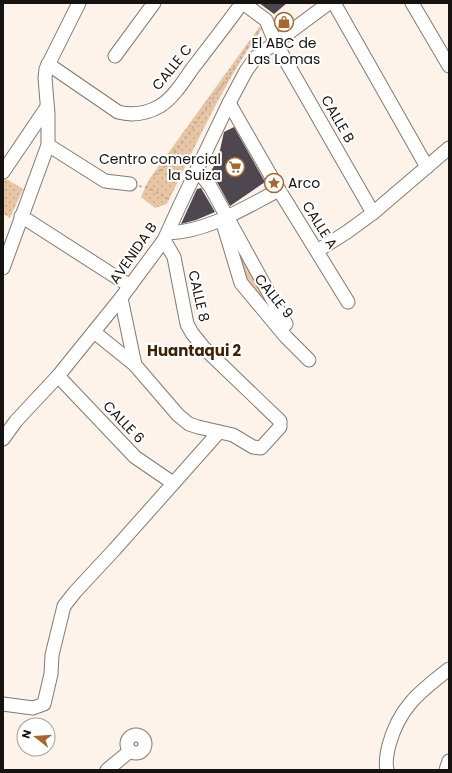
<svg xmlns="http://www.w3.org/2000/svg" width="452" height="773" viewBox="0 0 452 773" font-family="Poppins,sans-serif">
<defs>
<pattern id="park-dots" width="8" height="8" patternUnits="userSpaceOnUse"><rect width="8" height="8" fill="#e8c5a4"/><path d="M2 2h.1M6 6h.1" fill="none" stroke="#c6a88c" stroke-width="1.8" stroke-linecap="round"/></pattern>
</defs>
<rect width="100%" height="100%" fill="#fdf3ea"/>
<path fill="#e8c5a4" d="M227 225 282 325 244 280Z"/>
<g fill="url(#park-dots)">
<path d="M260 26 262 29C223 83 196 145 167 204L155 208 141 197 148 181Z"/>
<path d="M3 177 23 189 10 218 3 214Z"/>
</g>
<g fill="#4f474f">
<path d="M259 3H287L274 14Z"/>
<path d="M234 127 265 182 230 206 217 182 210 173 218 159 224 132Z"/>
<path d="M201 188 215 212 196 220 181 224 197 189Z"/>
</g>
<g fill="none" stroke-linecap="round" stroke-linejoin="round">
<defs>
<g id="minor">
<path d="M243 3 266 20 275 42 373 213"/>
<path d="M334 3 427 167"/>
<path d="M412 3 449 66"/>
<path d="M115 56 154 3"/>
<path d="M48 64 118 112C133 116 146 114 160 106 173 98 183 82 192 69 209 47 226 25 242 3"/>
<path d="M229 103 279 190 348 302"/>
<path d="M48 145 105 181 130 184"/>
<path d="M197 170 210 186 286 324"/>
<path d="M3 172 47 107"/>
<path d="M21 216 130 286"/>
<path d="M222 220 241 283 286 337 309 360"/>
<path d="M169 233C209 231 244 208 279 190"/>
<path d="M317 251 347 232 373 213 449 148"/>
<path d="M3 268 48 145V114L45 78 46 69 79 3"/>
<path d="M121 298 135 365"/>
<path d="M94 332 135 365 178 415 189 424 198 427 233 435 253 447 261 448 280 427V421L204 348 192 333 187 324 174 257 164 240"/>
<path d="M58 376 135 457 173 483"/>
<path d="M3 439 16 421 58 376 121 298 164 240 180 205 229 103 246 71 256 57 329 3"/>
<path d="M3 704 33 708 44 704 51 674 52 655 64 606 75 592 115 549 219 432"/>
<circle cx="136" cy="744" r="9"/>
<path d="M107 770 130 751"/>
<path d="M387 770C385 762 387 753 389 745 399 708 419 692 449 669"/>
<path d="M446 770 449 761"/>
</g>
</defs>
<use href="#minor" stroke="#827a72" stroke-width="15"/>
<g stroke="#b2aaa3" stroke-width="1.5" stroke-dasharray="3 3" stroke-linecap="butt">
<path d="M240 59 259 30"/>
<path d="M154 175 163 168 181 144 235 67"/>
<path d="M139 186 149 188 170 200"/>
</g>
<use href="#minor" stroke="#fff" stroke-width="13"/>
</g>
<defs>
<symbol id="shop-ring" viewBox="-11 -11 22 22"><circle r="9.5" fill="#fff" stroke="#a76730" stroke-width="1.5"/><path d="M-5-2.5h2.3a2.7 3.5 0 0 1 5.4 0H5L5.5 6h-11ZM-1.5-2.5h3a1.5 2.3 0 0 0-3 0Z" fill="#a76730"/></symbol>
<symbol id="supermarket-ring" viewBox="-11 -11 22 22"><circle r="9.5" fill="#fff" stroke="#a76730" stroke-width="1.5"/><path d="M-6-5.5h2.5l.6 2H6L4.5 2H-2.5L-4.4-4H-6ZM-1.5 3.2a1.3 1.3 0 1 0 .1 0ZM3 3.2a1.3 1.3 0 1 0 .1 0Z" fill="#a76730"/></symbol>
<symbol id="sight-ring" viewBox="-11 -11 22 22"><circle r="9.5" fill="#fff" stroke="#a76730" stroke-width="1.5"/><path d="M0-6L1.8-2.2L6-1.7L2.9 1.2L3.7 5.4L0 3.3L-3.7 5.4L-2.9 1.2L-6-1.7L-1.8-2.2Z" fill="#a76730"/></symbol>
</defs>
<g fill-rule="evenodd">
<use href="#shop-ring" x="273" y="11" width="22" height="22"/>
<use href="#supermarket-ring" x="224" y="156" width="22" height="22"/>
<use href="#sight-ring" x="263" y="172" width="22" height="22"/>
</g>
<g text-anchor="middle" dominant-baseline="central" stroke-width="4" stroke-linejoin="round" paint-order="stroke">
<g font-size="14" fill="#161310" stroke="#fff">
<text x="284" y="43">El ABC de<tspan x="284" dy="16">Las Lomas</tspan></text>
<text x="221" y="159" text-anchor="end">Centro comercial<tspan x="221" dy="16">la Suiza</tspan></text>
<text x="288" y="183" text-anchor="start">Arco</text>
</g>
<g font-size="14" fill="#161310" stroke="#fff">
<text transform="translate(172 67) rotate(-51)">CALLE C</text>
<text transform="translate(338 119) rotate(60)">CALLE B</text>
<text transform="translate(320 225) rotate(58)">CALLE A</text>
<text transform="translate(133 253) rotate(-55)">AVENIDA B</text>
<text transform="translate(199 296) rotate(77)">CALLE 8</text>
<text transform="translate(274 296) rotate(51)">CALLE 9</text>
<text transform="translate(124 422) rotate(46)">CALLE 6</text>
</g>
<g font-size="15" font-weight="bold" fill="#3f2106" stroke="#fff">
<text x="194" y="350">Huantaqui 2</text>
</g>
</g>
<rect width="452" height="773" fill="none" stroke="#161310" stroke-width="8"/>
<g transform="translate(36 737) rotate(287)"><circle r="19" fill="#ffffff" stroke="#a2a19f"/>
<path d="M0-3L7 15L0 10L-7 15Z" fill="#a76730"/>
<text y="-6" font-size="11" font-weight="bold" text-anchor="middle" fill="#161310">N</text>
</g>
</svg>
